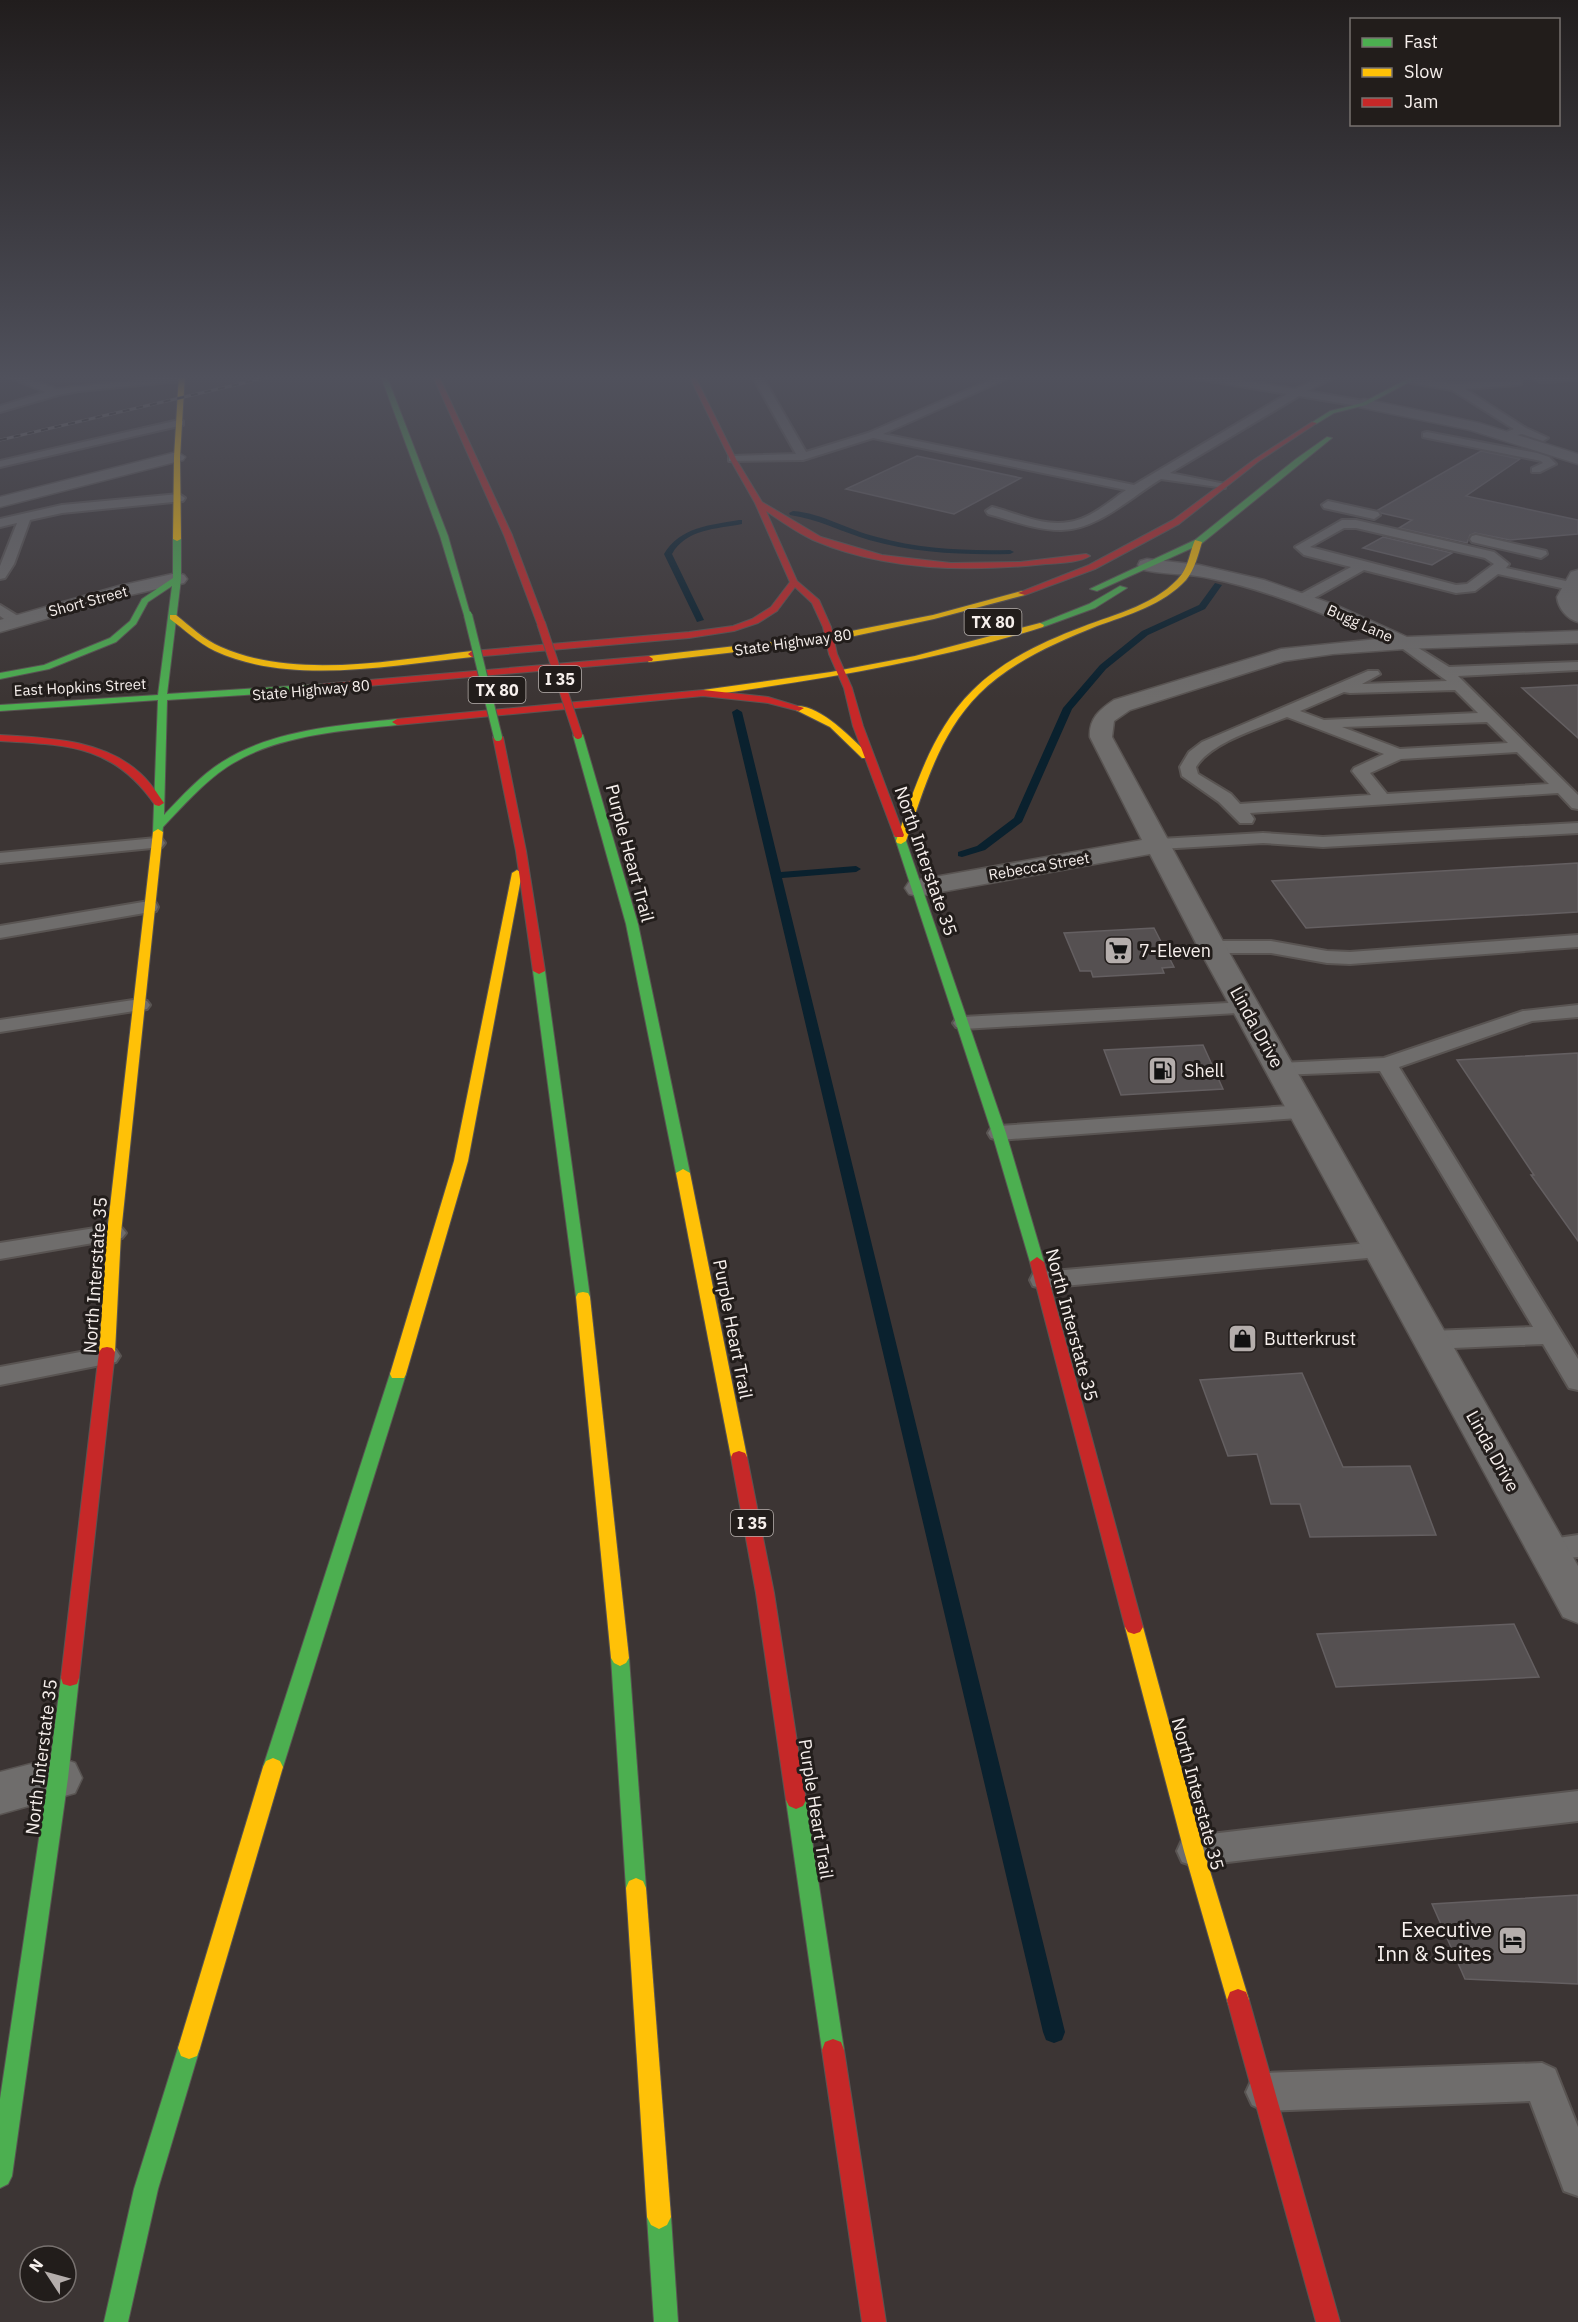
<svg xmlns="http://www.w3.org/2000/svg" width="1578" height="2322" viewBox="0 0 1578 2322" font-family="'IBM Plex Sans',sans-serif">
<rect width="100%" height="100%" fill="#3c3534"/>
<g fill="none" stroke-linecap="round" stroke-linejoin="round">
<g fill="#0a212e" fill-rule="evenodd">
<path d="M793 511C822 513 848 530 877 537 920 549 965 551 1010 550L1014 552 1010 554C962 555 915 553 869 540 842 532 818 519 790 515L789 513Z"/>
<path d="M739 520H742V524C716 529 686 529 672 554L704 620 697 622 664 554C680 527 710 525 739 520Z"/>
<path d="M1215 583 1222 585 1205 609 1148 635 1106 669 1072 709 1022 822 985 850 962 857 958 856V852L977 846 1014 818 1063 708 1100 665 1142 631 1199 605Z"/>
<path d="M737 709 742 712 781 872 856 866 861 869 856 872 782 878 1065 2032 1062 2040 1054 2043 1046 2040 1043 2032 732 712Z"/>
</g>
</g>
<g fill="#555051" stroke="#645f61" stroke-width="1.5">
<path d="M1481 451 1520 459 1466 496 1578 520V534L1510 540 1475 533 1470 535 1467 543 1399 528 1412 520 1381 513 1378 510Z"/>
<path d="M917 456 941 461 1021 478 954 514 846 489Z"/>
<path d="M1383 537 1452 553 1432 565 1363 548Z"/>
<path d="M1578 685V738L1522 688Z"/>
<path d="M1578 863V912L1306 928 1272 881Z"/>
<path d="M1154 928 1174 967 1162 968 1164 973 1093 977 1091 971H1080L1064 933Z"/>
<path d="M1203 1045 1223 1089 1121 1095 1104 1050Z"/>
<path d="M1578 1053V1241L1531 1175H1534L1457 1060Z"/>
<path d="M1302 1373 1343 1467 1410 1466 1436 1535 1310 1537 1300 1504H1271L1257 1454 1228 1456 1200 1380Z"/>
<path d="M1514 1624 1539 1677 1336 1687 1317 1634Z"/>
<path d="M1578 1895V1984L1465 1979 1432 1904Z"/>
</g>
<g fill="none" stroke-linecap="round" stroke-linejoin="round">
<defs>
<g id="lane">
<path d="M0 374H14L57 389 181 375 186 378 181 381 79 391 58 395 0 412V406L46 392Z"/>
<path d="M751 374H761L806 452 868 433 1004 374H1017L883 434 1134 485 1287 394 1186 377 1181 374H1203L1295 389 1329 374H1342L1307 391 1364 401 1369 404 1364 407 1299 396 1170 473 1225 484V488L1161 479C1131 497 1096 531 1060 530 1035 530 1011 520 988 514L986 511 992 507C1016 513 1044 527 1069 522 1090 519 1109 502 1126 490L873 438 803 460 729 461V457L733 456 796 454Z"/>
<path d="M1524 374 1542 376 1578 374V380L1541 382Z"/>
<path d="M1410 377 1455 384 1521 380V384L1517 385 1465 389 1526 428 1548 438 1543 441 1522 434 1501 438V434L1514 429 1452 390 1406 382V378Z"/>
<path d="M179 420 183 421V425L0 467V461Z"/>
<path d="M1427 432 1537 453 1549 457 1556 464 1540 472H1532V468L1543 463 1541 461 1423 437V433Z"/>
<path d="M179 494 185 498 183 501 62 513 30 520 14 564 5 578 0 579V566L17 523 0 527V519L62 505Z"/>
<path d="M1328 501 1378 512 1380 515 1374 519 1324 508 1322 505Z"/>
<path d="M1342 520H1356L1494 552 1509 564 1506 568 1575 583 1577 586 1570 590 1498 574 1475 591 1456 593 1364 570 1307 602H1297L1295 599 1297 596 1351 567 1304 555 1295 547ZM1344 528H1356L1485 558 1494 564 1467 584 1456 585 1310 547Z"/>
<path d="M1476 535 1546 551 1547 554 1541 558 1472 542 1470 539 1472 536Z"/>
<path d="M0 605 21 618 23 621 21 624H11L0 616Z"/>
<path d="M1404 639 1449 667 1578 662V670L1458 676 1578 795V809L1572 808 1558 793 1250 813 1254 819 1252 823H1240L1219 802 1182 776 1180 767 1189 752 1202 742 1368 671H1378L1380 674 1362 684 1447 681 1399 646 1397 643ZM1455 690 1478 713 1324 720 1300 711 1344 692 1350 693ZM1287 717 1384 754 1354 768 1352 771 1371 795 1240 804 1231 794 1198 774 1196 767C1211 742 1260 728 1287 717ZM1487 722 1508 743 1400 749 1342 727ZM1517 752 1549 784 1387 794 1370 773 1401 759Z"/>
<path d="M1578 823V833L1323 847 1263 843 1160 849 1154 848 1151 844 1154 840 1160 839 1263 833 1323 837Z"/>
<path d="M156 838 162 839 165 843 162 847 0 863V853Z"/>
<path d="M149 901 156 903 158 907 156 911 0 938V926Z"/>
<path d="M1578 935V947L1350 964 1327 963 1271 953H1212L1205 951 1202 947 1205 943 1212 941H1271L1327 951 1350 952Z"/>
<path d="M140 999 147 1001 150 1005 147 1009 0 1032V1020Z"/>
<path d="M1247 1002 1254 1004 1257 1008 1254 1012 963 1029 956 1027 953 1023 956 1019 963 1017Z"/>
<path d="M1578 1005V1017L1532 1021 1399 1067 1578 1359V1390L1569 1388 1543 1344 1431 1349 1422 1346 1418 1340 1422 1334 1431 1331 1533 1327 1380 1071 1280 1075 1273 1073 1269 1069 1273 1065 1280 1063 1384 1058 1523 1011Z"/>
<path d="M1304 1105 1312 1107 1315 1112 1312 1117 999 1140 991 1138 988 1133 991 1128 999 1126Z"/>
<path d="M114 1225 122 1228 126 1233 122 1238 0 1259V1243Z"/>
<path d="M1381 1242 1389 1244 1393 1250 1389 1256 1042 1288 1033 1286 1030 1280 1033 1274 1042 1272Z"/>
<path d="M107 1347 116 1350 120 1356 116 1362 0 1385V1367Z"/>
<path d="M1578 1535V1557L1548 1560 1538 1557 1534 1549 1538 1541Z"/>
<path d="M1578 1791V1821L1194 1866 1182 1862 1177 1851 1182 1840 1194 1836Z"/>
<path d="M1542 2063 1555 2069 1578 2127V2196L1564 2191 1530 2101 1265 2111 1252 2105 1246 2092 1252 2079 1265 2073Z"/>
</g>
<g id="street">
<path d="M1364 399 1479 423 1578 454V464L1470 430 1359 407 1356 404 1359 401Z"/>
<path d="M177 452 185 457 183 460 0 507V497Z"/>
<path d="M1147 559 1199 565 1264 580 1338 606 1407 637 1578 631V643L1404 649 1333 654 1284 661 1130 710 1114 721 1112 737 1167 838 1173 844 1171 846 1226 947 1578 1566V1623L1563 1617 1198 947 1150 854 918 896 909 894 905 888 909 882 918 880 1142 840 1090 737C1089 719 1099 710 1114 700L1281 649 1378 639C1324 613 1268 590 1209 578 1186 573 1163 575 1140 569L1138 565 1140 561Z"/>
<path d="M1578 570V622C1567 619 1558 608 1557 597L1571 572Z"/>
<path d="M177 573 184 575 187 579 184 583 130 595 0 632V620L119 586Z"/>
<path d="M58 1757 75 1763 82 1778 75 1793 0 1814V1772Z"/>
</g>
<g id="fast">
<path d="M380 374H386L448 536 471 617 464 615 440 536Z"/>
<path d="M1417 374H1424L1366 405 1334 413 1316 424 1311 423 1330 411 1362 403Z"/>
<path d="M1327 437 1332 438 1201 544 1097 591 1090 589 1195 540 1296 459Z"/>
<path d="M177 537 181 539V579L167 694 322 684 326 687 322 690 167 700 164 815C182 796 200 776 222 762 272 730 340 725 397 719L402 722 397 725C341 731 275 735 227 767 203 783 183 806 163 827L162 834 158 835 153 832 158 700 0 711V705L158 695 172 586 148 602 136 624 116 642 49 669 0 679V673L44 665 110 638 130 621 142 599 173 578V539Z"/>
<path d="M1120 586 1127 588 1095 608 1043 627 1036 625 1089 604Z"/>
<path d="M578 732 583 735 638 924 690 1173 683 1177 676 1173 626 924 573 735Z"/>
<path d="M899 832 904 835 1006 1133 1044 1262 1042 1265H1032L1030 1262 992 1133 894 835Z"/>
<path d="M539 968 545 971 590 1297 588 1301H578L576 1297 533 971Z"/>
<path d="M398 1368 404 1370 406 1374 283 1767 280 1773 273 1776 266 1773 263 1767 390 1374 392 1370Z"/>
<path d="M620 1650 626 1653 629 1658 646 1888 643 1895 636 1898 629 1895 626 1888 611 1658 614 1653Z"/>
<path d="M70 1670 77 1672 79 1678 68 1778 12 2176 8 2184 0 2188V2099L48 1778 61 1678 63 1672Z"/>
<path d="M796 1791 803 1794 806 1800 844 2050 841 2058 833 2061 825 2058 822 2050 786 1800 789 1794Z"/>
<path d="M189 2037 197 2040 200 2048 158 2189 128 2322H104L134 2189 178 2048 181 2040Z"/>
<path d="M659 2205 667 2209 671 2217 678 2322H654L647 2217 651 2209Z"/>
</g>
<g id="slow">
<path d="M179 374H185L180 457 181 539 177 541 173 539 174 457Z"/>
<path d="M1195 540 1202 542C1198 555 1195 569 1186 580 1163 605 1128 615 1097 626 1055 643 1011 662 979 694 939 734 924 789 906 841L901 844 897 843 896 841C915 788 931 732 972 691 1002 661 1042 642 1082 627 1115 614 1159 604 1182 574 1189 564 1190 551 1195 540Z"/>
<path d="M1022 591 1026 593 1025 595 934 619 831 641 649 662 645 659 649 656 831 635 933 615Z"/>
<path d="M170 615H176C190 626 204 640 221 647 295 680 394 660 472 651L476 654 472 657C392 665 291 686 215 651 198 643 184 629 170 619Z"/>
<path d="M1040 623 1044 625 1043 627C932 662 818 680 703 696L699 693 703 690 831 672 915 656Z"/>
<path d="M796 706C819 704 853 739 868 754V758H862L830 727 796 710Z"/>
<path d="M158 829 163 832 121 1233 115 1352 112 1356H102L99 1352 107 1233 153 832Z"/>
<path d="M517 870 522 873 468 1161 406 1374 404 1378H392L390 1374 454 1161 512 873Z"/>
<path d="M683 1169 690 1173 747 1457 745 1461 739 1463 733 1461 731 1457 676 1173Z"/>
<path d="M583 1292 588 1293 590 1297 629 1658 626 1663 620 1666 614 1663 611 1658 576 1297 578 1293Z"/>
<path d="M1134 1620 1140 1622 1143 1627 1204 1851 1249 2000 1246 2008 1238 2011 1230 2008 1227 2000 1184 1851 1125 1627 1128 1622Z"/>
<path d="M273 1758 280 1761 283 1767 200 2048 197 2056 189 2059 181 2056 178 2048 263 1767 266 1761Z"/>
<path d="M636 1878 643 1881 646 1888 671 2217 667 2225 659 2229 651 2225 647 2217 626 1888 629 1881Z"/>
</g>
<g id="jam">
<path d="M432 374H438L512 535 545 623 544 625 537 623 504 535Z"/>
<path d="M688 374H694L736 459 762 502 821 537 882 555 951 563 1020 562 1086 554 1090 556C1077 564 1052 563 1036 565 963 572 882 570 813 540 796 532 781 521 766 511L797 581 819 600 831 627 837 654 852 688 863 726 904 835 903 837H895L894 835 853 726 844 688 829 654 823 627 812 603 795 587 777 611 758 623 734 631 689 638 472 657 468 654 472 651 689 632 733 626 752 619 771 607 790 582 755 503 730 459Z"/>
<path d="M1312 422 1317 423 1259 461 1179 524 1095 569 1025 595 1018 593 1089 565 1173 520 1255 459Z"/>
<path d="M649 656 653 659 652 661 322 690 318 687 322 684Z"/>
<path d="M703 690 768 697 804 708 799 711 768 703 703 696 397 725 392 722 397 719Z"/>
<path d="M498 734 503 737 526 851 545 971 539 974 533 971 516 851 493 737Z"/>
<path d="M0 735C48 738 104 739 141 774 150 782 157 793 164 803L159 806 155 805C114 745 68 745 0 741Z"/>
<path d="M1037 1257 1044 1262 1143 1627 1140 1632 1134 1634 1128 1632 1125 1627 1030 1262Z"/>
<path d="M107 1347 112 1348 115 1352 79 1678 77 1684 70 1686 63 1684 61 1678 99 1352 102 1348Z"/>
<path d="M739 1451 745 1453 747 1457 774 1593 806 1800 803 1806 796 1809 789 1806 786 1800 756 1593 731 1457 733 1453Z"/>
<path d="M1238 1989 1246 1992 1249 2000 1340 2322H1316L1227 2000 1230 1992Z"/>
<path d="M833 2039 841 2042 844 2050 886 2322H862L822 2050 825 2042Z"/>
</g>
</defs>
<use href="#lane" stroke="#595452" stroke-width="4"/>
<use href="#street" stroke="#595452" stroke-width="3"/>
<use href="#fast" stroke="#595452" stroke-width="2"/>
<use href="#slow" stroke="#595452" stroke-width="2"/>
<use href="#jam" stroke="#595452" stroke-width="2"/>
<use href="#lane" fill="#6f6d6c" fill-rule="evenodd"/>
<use href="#street" fill="#6f6d6c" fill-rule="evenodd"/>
<use href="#fast" fill="#4caf50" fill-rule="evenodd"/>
<use href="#slow" fill="#ffc107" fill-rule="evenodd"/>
<use href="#jam" fill="#c62828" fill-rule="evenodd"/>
<defs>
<path id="rail" d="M0 440 282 374"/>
</defs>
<use href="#rail" stroke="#6f6b6a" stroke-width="3"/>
<use href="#rail" stroke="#221d1b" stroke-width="2" stroke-dasharray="7" stroke-linecap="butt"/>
<defs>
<path id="fast-bridge" d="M468 615 498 737"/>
<path id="jam-bridge" d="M541 623 578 735"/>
</defs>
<use href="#fast-bridge" stroke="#595452" stroke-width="10" stroke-linecap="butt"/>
<use href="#jam-bridge" stroke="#595452" stroke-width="10" stroke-linecap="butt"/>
<use href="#fast-bridge" stroke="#4caf50" stroke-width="8"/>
<use href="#jam-bridge" stroke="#c62828" stroke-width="8"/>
</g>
<linearGradient id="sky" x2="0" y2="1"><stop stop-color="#211d1d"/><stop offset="0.54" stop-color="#50515c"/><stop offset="1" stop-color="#50515c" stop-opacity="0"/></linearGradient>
<rect width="1578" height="699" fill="url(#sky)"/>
<defs>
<symbol id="supermarket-square" viewBox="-11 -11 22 22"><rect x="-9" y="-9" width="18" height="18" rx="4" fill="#b5aeac" stroke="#221d1b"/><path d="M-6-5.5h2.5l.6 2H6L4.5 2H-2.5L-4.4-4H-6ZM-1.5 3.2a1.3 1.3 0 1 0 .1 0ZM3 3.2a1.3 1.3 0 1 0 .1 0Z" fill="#111"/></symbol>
<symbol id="fuel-square" viewBox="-11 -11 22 22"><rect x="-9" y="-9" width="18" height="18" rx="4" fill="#b5aeac" stroke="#221d1b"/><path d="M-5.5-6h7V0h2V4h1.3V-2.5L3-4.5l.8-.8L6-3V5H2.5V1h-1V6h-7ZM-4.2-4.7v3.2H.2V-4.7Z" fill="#111"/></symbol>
<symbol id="shop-square" viewBox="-11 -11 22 22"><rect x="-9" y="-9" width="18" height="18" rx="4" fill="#b5aeac" stroke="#221d1b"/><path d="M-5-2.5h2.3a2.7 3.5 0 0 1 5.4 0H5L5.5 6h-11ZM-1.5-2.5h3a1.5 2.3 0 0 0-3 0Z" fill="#111"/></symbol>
<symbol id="hotel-square" viewBox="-11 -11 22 22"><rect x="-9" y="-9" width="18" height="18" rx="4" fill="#b5aeac" stroke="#221d1b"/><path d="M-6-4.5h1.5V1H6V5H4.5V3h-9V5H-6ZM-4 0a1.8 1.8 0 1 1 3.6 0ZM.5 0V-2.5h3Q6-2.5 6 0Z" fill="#111"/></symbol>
</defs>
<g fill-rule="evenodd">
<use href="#supermarket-square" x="1102" y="934" width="33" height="33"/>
<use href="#fuel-square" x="1146" y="1054" width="33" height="33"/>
<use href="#shop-square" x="1226" y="1322" width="33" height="33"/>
<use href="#hotel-square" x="1496" y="1924" width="33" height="33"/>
</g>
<g text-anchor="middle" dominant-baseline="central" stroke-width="6" stroke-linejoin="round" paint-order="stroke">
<g font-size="15" fill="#f6efec" stroke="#221d1b">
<text transform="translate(88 601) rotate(-15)">Short Street</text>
<text transform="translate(1360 623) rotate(24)">Bugg Lane</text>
<text transform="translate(793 642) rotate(-8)">State Highway 80</text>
<text transform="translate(80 687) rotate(-3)">East Hopkins Street</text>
<text transform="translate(311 690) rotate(-5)">State Highway 80</text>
<text transform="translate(1039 866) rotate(-10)">Rebecca Street</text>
</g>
<g fill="#221d1b" stroke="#b6b0ad" stroke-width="1.5">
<rect x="964.5" y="609" width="57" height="26" rx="4.5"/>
<rect x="539" y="666" width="42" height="26" rx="4.5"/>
<rect x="468.5" y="677" width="57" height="26" rx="4.5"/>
<rect x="731" y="1510" width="42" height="26" rx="4.5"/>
</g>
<g font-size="16" font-weight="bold" fill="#f6efec">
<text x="993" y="622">TX 80</text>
<text x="560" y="679">I 35</text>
<text x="497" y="690">TX 80</text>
<text x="752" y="1523">I 35</text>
</g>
<g font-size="18" fill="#f6efec" stroke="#221d1b">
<text transform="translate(630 853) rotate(75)">Purple Heart Trail</text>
<text transform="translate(926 861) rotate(71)">North Interstate 35</text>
<text transform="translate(1257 1027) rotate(61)">Linda Drive</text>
<text transform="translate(95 1275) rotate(-86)">North Interstate 35</text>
<text transform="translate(1072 1325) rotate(75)">North Interstate 35</text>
<text transform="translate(733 1329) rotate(79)">Purple Heart Trail</text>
<text transform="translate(1493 1451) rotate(61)">Linda Drive</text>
<text transform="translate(41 1757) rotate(-83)">North Interstate 35</text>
<text transform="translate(1198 1794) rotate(75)">North Interstate 35</text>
<text transform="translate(816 1809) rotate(81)">Purple Heart Trail</text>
</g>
<g font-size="18" fill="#f6efec" stroke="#221d1b" text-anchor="start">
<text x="1139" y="950">7-Eleven</text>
<text x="1184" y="1070">Shell</text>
<text x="1264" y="1338">Butterkrust</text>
</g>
<g font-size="21" fill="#f6efec" stroke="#221d1b" text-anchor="end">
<text x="1492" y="1929">Executive<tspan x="1492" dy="24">Inn &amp; Suites</tspan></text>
</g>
</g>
<rect x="1350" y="18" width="210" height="108" fill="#221d1b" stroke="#77716f" stroke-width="1.5"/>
<rect x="1362" y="38" width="30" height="9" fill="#4caf50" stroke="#77716f" stroke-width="1.5"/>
<text x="1404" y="48" font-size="18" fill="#f6efec">Fast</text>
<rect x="1362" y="68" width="30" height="9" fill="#ffc107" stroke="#77716f" stroke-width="1.5"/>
<text x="1404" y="78" font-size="18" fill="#f6efec">Slow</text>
<rect x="1362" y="98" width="30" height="9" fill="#c62828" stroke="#77716f" stroke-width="1.5"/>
<text x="1404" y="108" font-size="18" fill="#f6efec">Jam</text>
<g transform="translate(48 2274) rotate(306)"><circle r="28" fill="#221d1b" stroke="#77716f" stroke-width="1.5"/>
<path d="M0-4.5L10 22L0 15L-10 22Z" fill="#b5aeac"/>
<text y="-9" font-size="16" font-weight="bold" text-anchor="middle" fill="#f6efec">N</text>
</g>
</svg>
